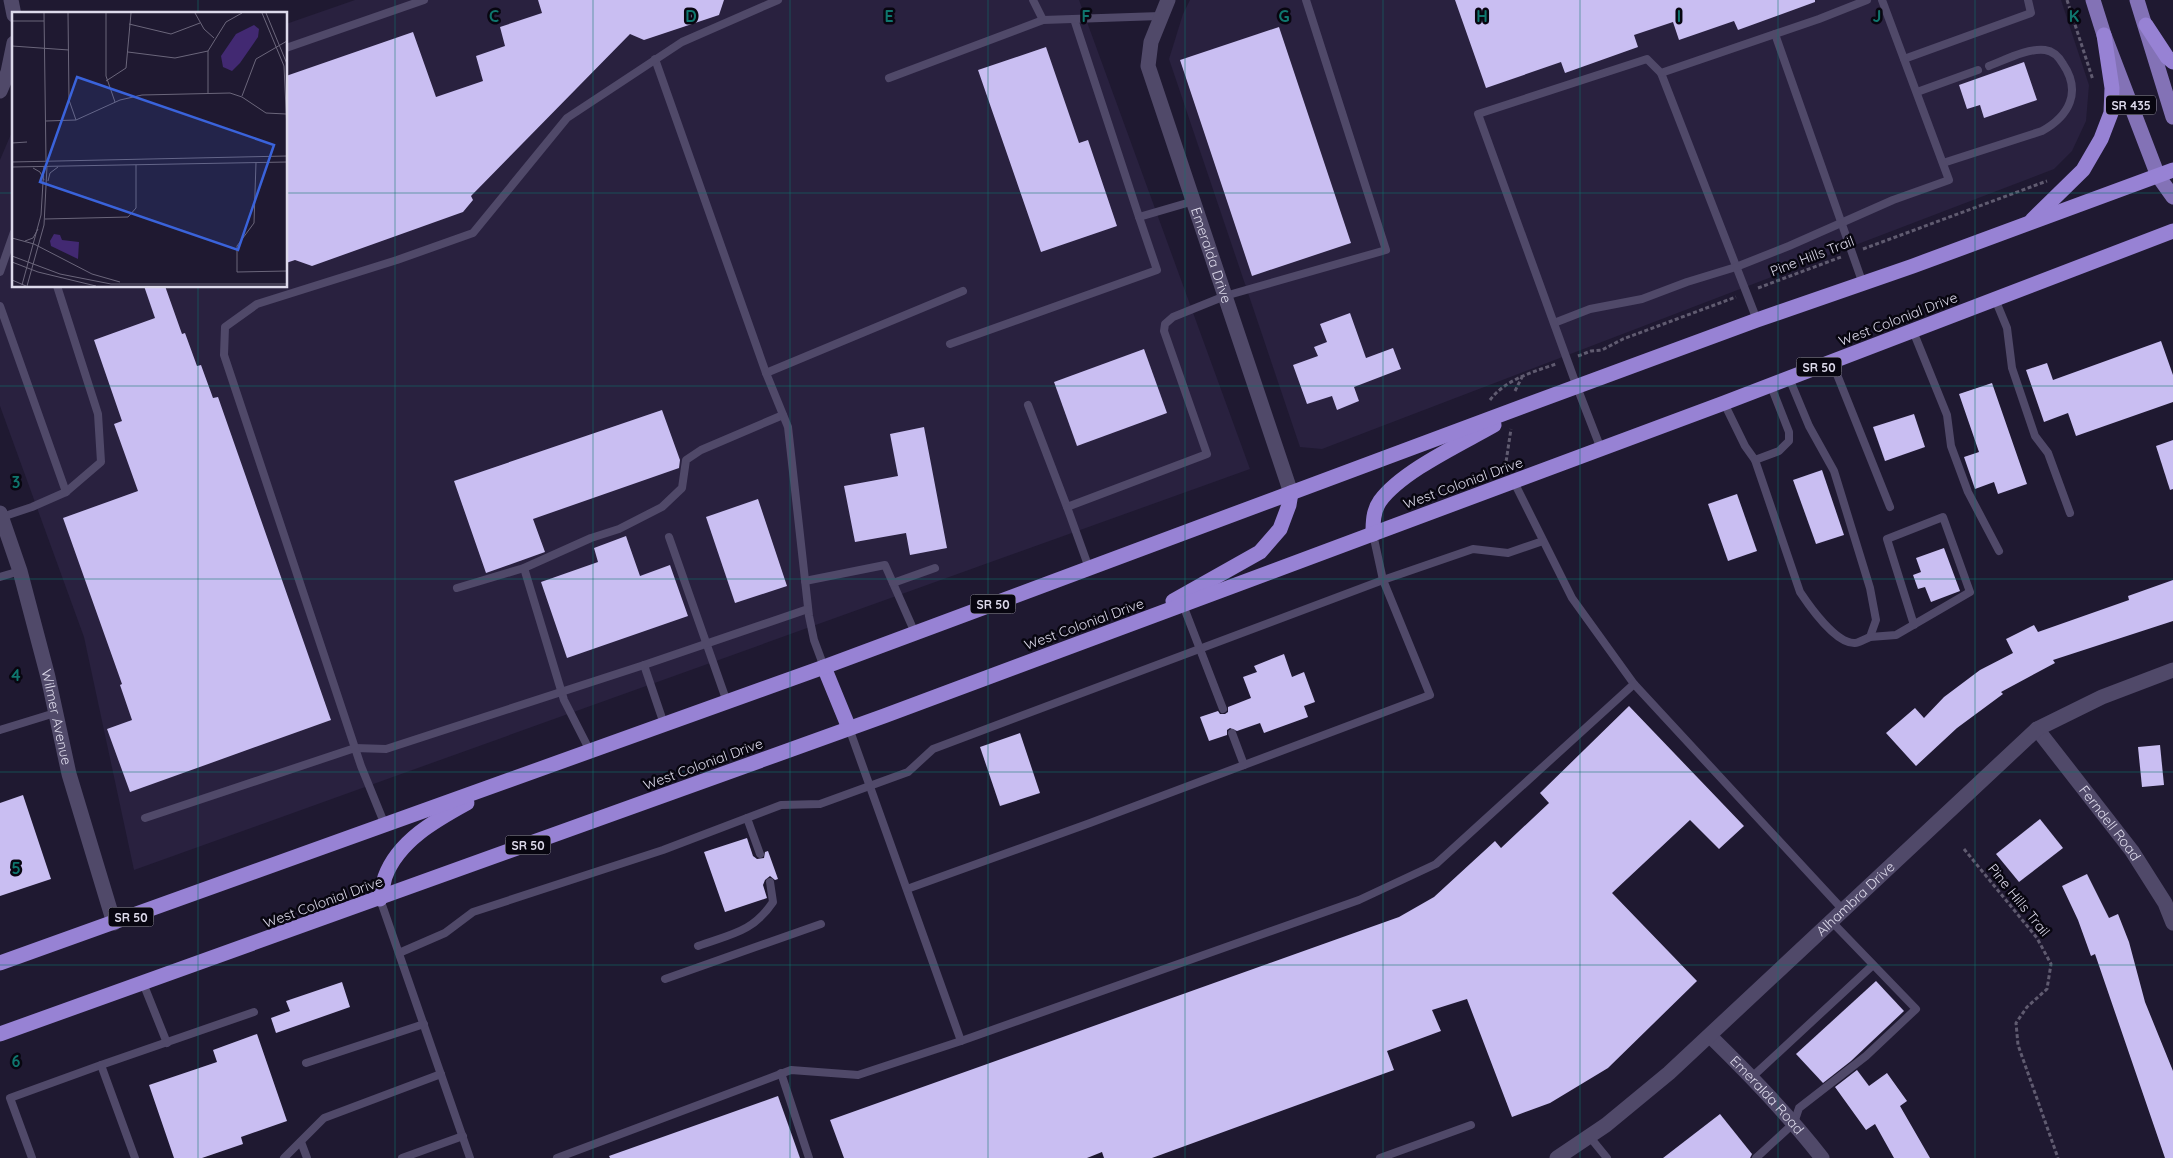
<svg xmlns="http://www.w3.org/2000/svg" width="2173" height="1158" viewBox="0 0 2173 1158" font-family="Quicksand,sans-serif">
<rect width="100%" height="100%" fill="#1f1931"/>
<g fill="#29213f">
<path d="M355 0H1079L1250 469 134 870 84 637 0 406V160L14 127V286H286V24Z"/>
<path d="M1190 0H2061L2089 85 2086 121 2072 151 2054 169 1322 449 1300 447 1169 59 1183 14Z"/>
</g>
<g fill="#c9bef2">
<path d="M538 0H724L719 15 644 40 630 34 471 196 473 200 463 212 312 266 295 260 286 263V76L413 32 436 97 483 81 476 56 505 46 500 27 542 13Z"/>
<path d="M1455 0H1815V2L1738 30 1734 21 1679 40 1673 22 1634 35 1638 47 1565 73 1561 62 1486 88Z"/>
<path d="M1279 27 1351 243 1252 276 1180 60Z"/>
<path d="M1046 47 1079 143 1088 140 1117 226 1041 252 978 70Z"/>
<path d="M2024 62 2037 100 1984 118 1980 105 1967 109 1959 85Z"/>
<path d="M144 286H165L182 334 185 333 197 366 201 365 213 398 218 397 331 720 130 792 107 729 132 720 120 685 122 684 63 518 138 491 114 424 122 421 94 340 155 318Z"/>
<path d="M1350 313 1366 358 1393 348 1401 369 1354 387 1359 401 1337 410 1332 396 1307 404 1293 365 1318 356 1314 347 1327 342 1320 324Z"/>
<path d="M2161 341 2173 375V402L2076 436 2068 413 2044 422 2026 370 2047 363 2053 380Z"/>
<path d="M1144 349 1167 413 1077 446 1054 382Z"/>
<path d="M1992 383 2027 484 1998 494 1994 482 1975 489 1964 457 1979 452 1959 394Z"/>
<path d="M662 410 680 460 679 468 533 519 545 552 486 573 454 481Z"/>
<path d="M1914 414 1925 447 1885 461 1873 427Z"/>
<path d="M924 427 947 548 910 555 906 533 855 542 844 486 898 476 890 434Z"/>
<path d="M2173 440V489L2170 490 2156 446Z"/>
<path d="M1822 470 1844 535 1816 544 1793 480Z"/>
<path d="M1737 494 1757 551 1728 561 1708 504Z"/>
<path d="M758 499 787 586 735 603 706 517Z"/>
<path d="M626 536 640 576 670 565 688 616 567 658 541 582 598 562 594 548Z"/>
<path d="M1944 548 1960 591 1931 602 1925 587 1918 589 1913 575 1921 572 1916 558Z"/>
<path d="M2173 580V621L2053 660 2055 663 2001 692 2003 694 1957 728 1916 766 1886 733 1915 708 1924 718 1944 697 1980 670 2013 653 2006 639 2034 625 2038 632 2129 600 2128 596Z"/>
<path d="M1284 654 1292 677 1304 672 1315 702 1304 706 1308 717 1264 733 1260 723 1237 731 1230 728 1227 730V735L1209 741 1200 717 1218 711 1220 714H1225L1228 712V707L1251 698 1243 677 1257 672 1254 666Z"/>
<path d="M1629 706 1744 826 1719 849 1690 820 1612 893 1697 981 1608 1068 1550 1103 1512 1117 1467 999 1432 1010 1441 1031 1387 1051 1394 1070 1152 1158H1104L1102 1152 1087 1158H844L830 1120 1399 917 1434 897 1495 841 1501 848 1549 803 1540 793Z"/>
<path d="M1020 733 1040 793 1000 806 980 747Z"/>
<path d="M2160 745 2164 785 2142 787 2138 747Z"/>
<path d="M23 795 51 879 0 896V803Z"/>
<path d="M2040 819 2063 848 2019 882 1996 854Z"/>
<path d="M747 838 753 856 757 859 764 858 765 852 768 851 778 879 775 880 770 876 765 880 763 885 767 898 725 912 704 852Z"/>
<path d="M2087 874 2109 918 2118 914 2129 942 2145 1002 2173 1071V1158H2165L2095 954 2091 956 2078 920 2062 886Z"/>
<path d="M1876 981 1904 1011 1851 1061 1823 1083 1796 1054Z"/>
<path d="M342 982 350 1007 276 1033 271 1018 290 1011 286 1001Z"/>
<path d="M257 1034 287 1121 241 1137 243 1144 202 1158H174L149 1085 217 1062 213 1050Z"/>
<path d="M1857 1070 1869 1086 1887 1073 1907 1101 1900 1106 1930 1158H1894L1875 1124 1866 1130 1835 1087Z"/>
<path d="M778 1096 800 1158H610L609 1156Z"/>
<path d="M1720 1114 1752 1154 1750 1158H1663Z"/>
</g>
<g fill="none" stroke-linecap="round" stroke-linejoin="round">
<g stroke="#605b70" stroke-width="3" stroke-dasharray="4 2.5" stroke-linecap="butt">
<path d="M2067 0 2093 80"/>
<path d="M1863 249 2047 181"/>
<path d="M1758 288 1841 257"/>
<path d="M1578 356 1591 351 1602 350 1623 339 1736 297"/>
<path d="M1515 391 1522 377"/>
<path d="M1490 400C1506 379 1533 372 1556 364"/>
<path d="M1503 467 1506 462 1511 429"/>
<path d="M1964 849 2037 938 2051 964 2047 989 2027 1007 2016 1023 2018 1045 2058 1158"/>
</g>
<g stroke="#504969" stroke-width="8">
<path d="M1033 0 1043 20"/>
<path d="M1074 19 1139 217"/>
<path d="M1775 34 1863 284"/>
<path d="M286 48 424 0"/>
<path d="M655 59 766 373"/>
<path d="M1904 59 2031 13 2028 0"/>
<path d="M1661 73 1757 320"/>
<path d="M889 78 1043 20 1160 16"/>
<path d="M1917 92 1978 70"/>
<path d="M1943 163 2042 131C2069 116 2082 92 2063 64 2059 57 2053 51 2045 50 2027 48 2005 60 1989 66"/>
<path d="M0 272 14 232"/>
<path d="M57 286 98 414 101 462 66 492"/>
<path d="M1995 299 2007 328 2012 368 2035 436 2048 453 2070 513"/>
<path d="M0 306 66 492 32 507 2 517"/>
<path d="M1554 323 1590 309 1642 299 1687 282 1736 267 1789 246 1893 200 1949 180 1882 0"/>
<path d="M1913 331 1947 415 1951 446 1968 492 1999 551"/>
<path d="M950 344 1157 270 1139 217 1194 201"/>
<path d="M1832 362 1890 507"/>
<path d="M1724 403 1745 446 1755 460 1779 451 1789 441V432L1771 386"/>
<path d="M1028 405 1067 507 1207 454 1164 331 1165 324 1173 317 1225 296 1386 250 1306 0"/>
<path d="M1601 449 1577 387 1478 114 1647 59 1661 73 1819 19 1867 0"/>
<path d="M1755 460 1800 592C1810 607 1836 644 1855 643 1859 643 1865 639 1870 637L1876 620 1870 588 1834 471 1809 426 1789 378"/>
<path d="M1514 482 1572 598 1634 684"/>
<path d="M1067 507 1089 568"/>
<path d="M669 537 727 702"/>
<path d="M524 568 564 700 590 751"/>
<path d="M0 577 20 571"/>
<path d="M805 581 885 565 915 633"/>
<path d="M893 583 935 568"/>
<path d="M457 588 524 568 591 538 619 529 662 507 682 488 686 460 701 450 783 415"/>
<path d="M1183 605 1223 709"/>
<path d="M1870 637 1896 635 1970 592 1943 517 1887 539 1914 625"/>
<path d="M824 667 814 640 809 616 788 427 766 373 963 291"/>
<path d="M664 724 644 665 808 609"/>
<path d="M849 728 961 1041"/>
<path d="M0 730 55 713"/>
<path d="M1232 733 1244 765"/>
<path d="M145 818 355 748 386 749 644 665"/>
<path d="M747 818 760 854"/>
<path d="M385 825 361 766 224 355 225 327 257 304 397 260 473 233 567 118 682 42 778 0"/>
<path d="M907 889 1090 823 1430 695 1383 580 1373 534"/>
<path d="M380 899 470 1158"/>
<path d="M698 946C731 934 753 932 773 902L770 882"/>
<path d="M399 953 445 933 473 912 663 850 781 805 820 804 908 772 933 749 1383 580 1473 549 1508 553 1543 541"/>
<path d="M665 979 821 924"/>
<path d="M143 983 167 1043"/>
<path d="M306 1063 424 1024"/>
<path d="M781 1073 809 1158"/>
<path d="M1752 1077 1873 965"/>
<path d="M1589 1136 1607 1158"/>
<path d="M301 1142 307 1158"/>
<path d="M32 1158 10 1098 101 1065"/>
<path d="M135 1158 101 1065 254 1012"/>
<path d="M284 1158 324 1118 441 1074"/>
<path d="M402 1158 463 1136"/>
<path d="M557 1158 791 1070 858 1075 961 1041 1359 900 1436 864 1634 684 1844 911"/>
<path d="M1380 1158 1471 1125"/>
<path d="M1756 1158 1794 1123 1799 1108 1866 1056 1916 1009 1832 922"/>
</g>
<g stroke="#504969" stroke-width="15">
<path d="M11 0 14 15"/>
<path id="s1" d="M1168 0 1151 42 1148 66 1291 493"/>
<path d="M0 91 8 72 14 43"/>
<path id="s2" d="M0 513 20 571 48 677 69 774 114 923"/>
<path id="s3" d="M2037 729 2132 851 2165 903 2173 923"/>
<path id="s4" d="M1710 1036C1750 1075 1788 1114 1822 1158"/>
<path id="s5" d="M1557 1158 1606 1125 1669 1073 2037 729 2102 697 2173 670"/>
</g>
<g stroke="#8372b6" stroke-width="15">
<path d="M2093 0 2104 35 2158 176 2173 197"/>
<path d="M2137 0 2173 117"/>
</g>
<g stroke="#9782d4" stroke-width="15">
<path d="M2146 25 2167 57 2173 62"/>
<path d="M2032 220 2083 170 2101 139 2111 113 2112 88 2104 35"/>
<path d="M1373 534C1373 523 1373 511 1380 501 1402 471 1461 444 1494 425"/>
<path d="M1173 601 1260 552 1280 529 1289 505 1291 493"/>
<path d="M824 667 849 728"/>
<path d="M380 899C382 892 383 884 385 877 398 841 436 820 467 803"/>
<path d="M0 963 824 667 1532 403 1757 320 1913 266 2173 170"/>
<path d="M0 1034 884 716 1724 403 2173 231"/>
</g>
</g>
<path fill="none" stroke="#0f766e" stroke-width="1" stroke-opacity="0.55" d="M198 0V14M395 0V1158M593 0V1158M790 0V1158M988 0V1158M1185 0V1158M1383 0V1158M1580 0V1158M1778 0V1158M1975 0V1158M0 193H14M286 193H2173M198 286V1158M0 386H2173M0 579H2173M0 772H2173M0 965H2173"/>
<g text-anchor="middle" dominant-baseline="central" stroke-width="5" stroke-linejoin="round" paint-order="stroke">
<g fill="#080610" stroke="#9d9aa9" stroke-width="1">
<rect x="2106" y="95.5" width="50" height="19" rx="4"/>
<rect x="1796.5" y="357.5" width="45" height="19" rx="4"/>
<rect x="970.5" y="594.5" width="45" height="19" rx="4"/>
<rect x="505.5" y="835.5" width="45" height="19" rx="4"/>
<rect x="108.5" y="907.5" width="45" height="19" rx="4"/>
</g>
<g font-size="12" font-weight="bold" fill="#dddaeb">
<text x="2131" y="105">SR 435</text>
<text x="1819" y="367">SR 50</text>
<text x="993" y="604">SR 50</text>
<text x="528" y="845">SR 50</text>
<text x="131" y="917">SR 50</text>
</g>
<g font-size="14" fill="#dddaeb" stroke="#080610">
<text stroke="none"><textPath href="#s1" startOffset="269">Emeralda Drive</textPath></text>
<text transform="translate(1812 256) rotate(-21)">Pine Hills Trail</text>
<text transform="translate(1898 319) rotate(-21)">West Colonial Drive</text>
<text transform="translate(1463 483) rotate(-20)">West Colonial Drive</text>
<text transform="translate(1084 624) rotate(-20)">West Colonial Drive</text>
<text stroke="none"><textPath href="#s2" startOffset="212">Wilmer Avenue</textPath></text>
<text transform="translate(703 764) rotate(-20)">West Colonial Drive</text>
<text stroke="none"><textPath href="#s3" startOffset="119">Ferndell Road</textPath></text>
<text stroke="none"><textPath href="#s5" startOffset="396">Alhambra Drive</textPath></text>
<text transform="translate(2019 900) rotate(51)">Pine Hills Trail</text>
<text transform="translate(323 902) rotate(-20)">West Colonial Drive</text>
<text stroke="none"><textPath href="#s4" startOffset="82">Emeralda Road</textPath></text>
</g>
</g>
<g transform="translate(12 12)">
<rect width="275" height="275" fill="#1f1931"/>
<path d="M242 13 247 17 246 25 228 51 220 59 211 55 209 44 224 22ZM42 222 48 223 50 228 67 230 66 247 39 234 38 229Z" fill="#422972"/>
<path fill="none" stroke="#6b667b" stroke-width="1" d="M32 1 34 149M56 1 57 88 64 108M94 1V64L103 90M183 1 192 17 202 26M250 1 272 54 275 118M254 1 275 52M0 9H32M117 12 159 22 188 11M0 34 57 38M116 40 163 46 196 39M94 69 114 56 119 1M196 82V39L214 10 230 1M230 84 244 47 275 29M34 109 64 108 108 88 130 83 218 81 230 85 254 101 274 102M0 131 15 130M0 150 275 144M244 150 242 211 225 234V260L275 259M0 155 275 150M21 156 28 160 32 168M36 169 38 161 46 155M33 207 116 205 124 196V153M0 226 22 232 80 262 108 270M13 229 21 226 26 217M0 244 48 262 99 272H275M0 250 26 260 84 274M0 268 14 274M10 273 29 203 32 154M15 274 32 213 35 154"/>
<path fill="#3a63db" fill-opacity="0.15" stroke="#3a63db" stroke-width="2.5" d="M65 65 262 133 226 238 28 170Z"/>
<rect width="275" height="275" fill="none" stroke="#dddaeb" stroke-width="2.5"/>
</g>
<g font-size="16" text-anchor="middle" font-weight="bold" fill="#0f766e" stroke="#080610" stroke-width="5" stroke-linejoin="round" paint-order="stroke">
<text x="494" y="22">C</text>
<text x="691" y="22">D</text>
<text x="889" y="22">E</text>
<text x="1086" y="22">F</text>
<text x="1284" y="22">G</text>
<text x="1482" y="22">H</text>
<text x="1679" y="22">I</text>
<text x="1877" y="22">J</text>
<text x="2074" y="22">K</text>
<text x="16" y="488">3</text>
<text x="16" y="681">4</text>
<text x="16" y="874">5</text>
<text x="16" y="1067">6</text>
</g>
</svg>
